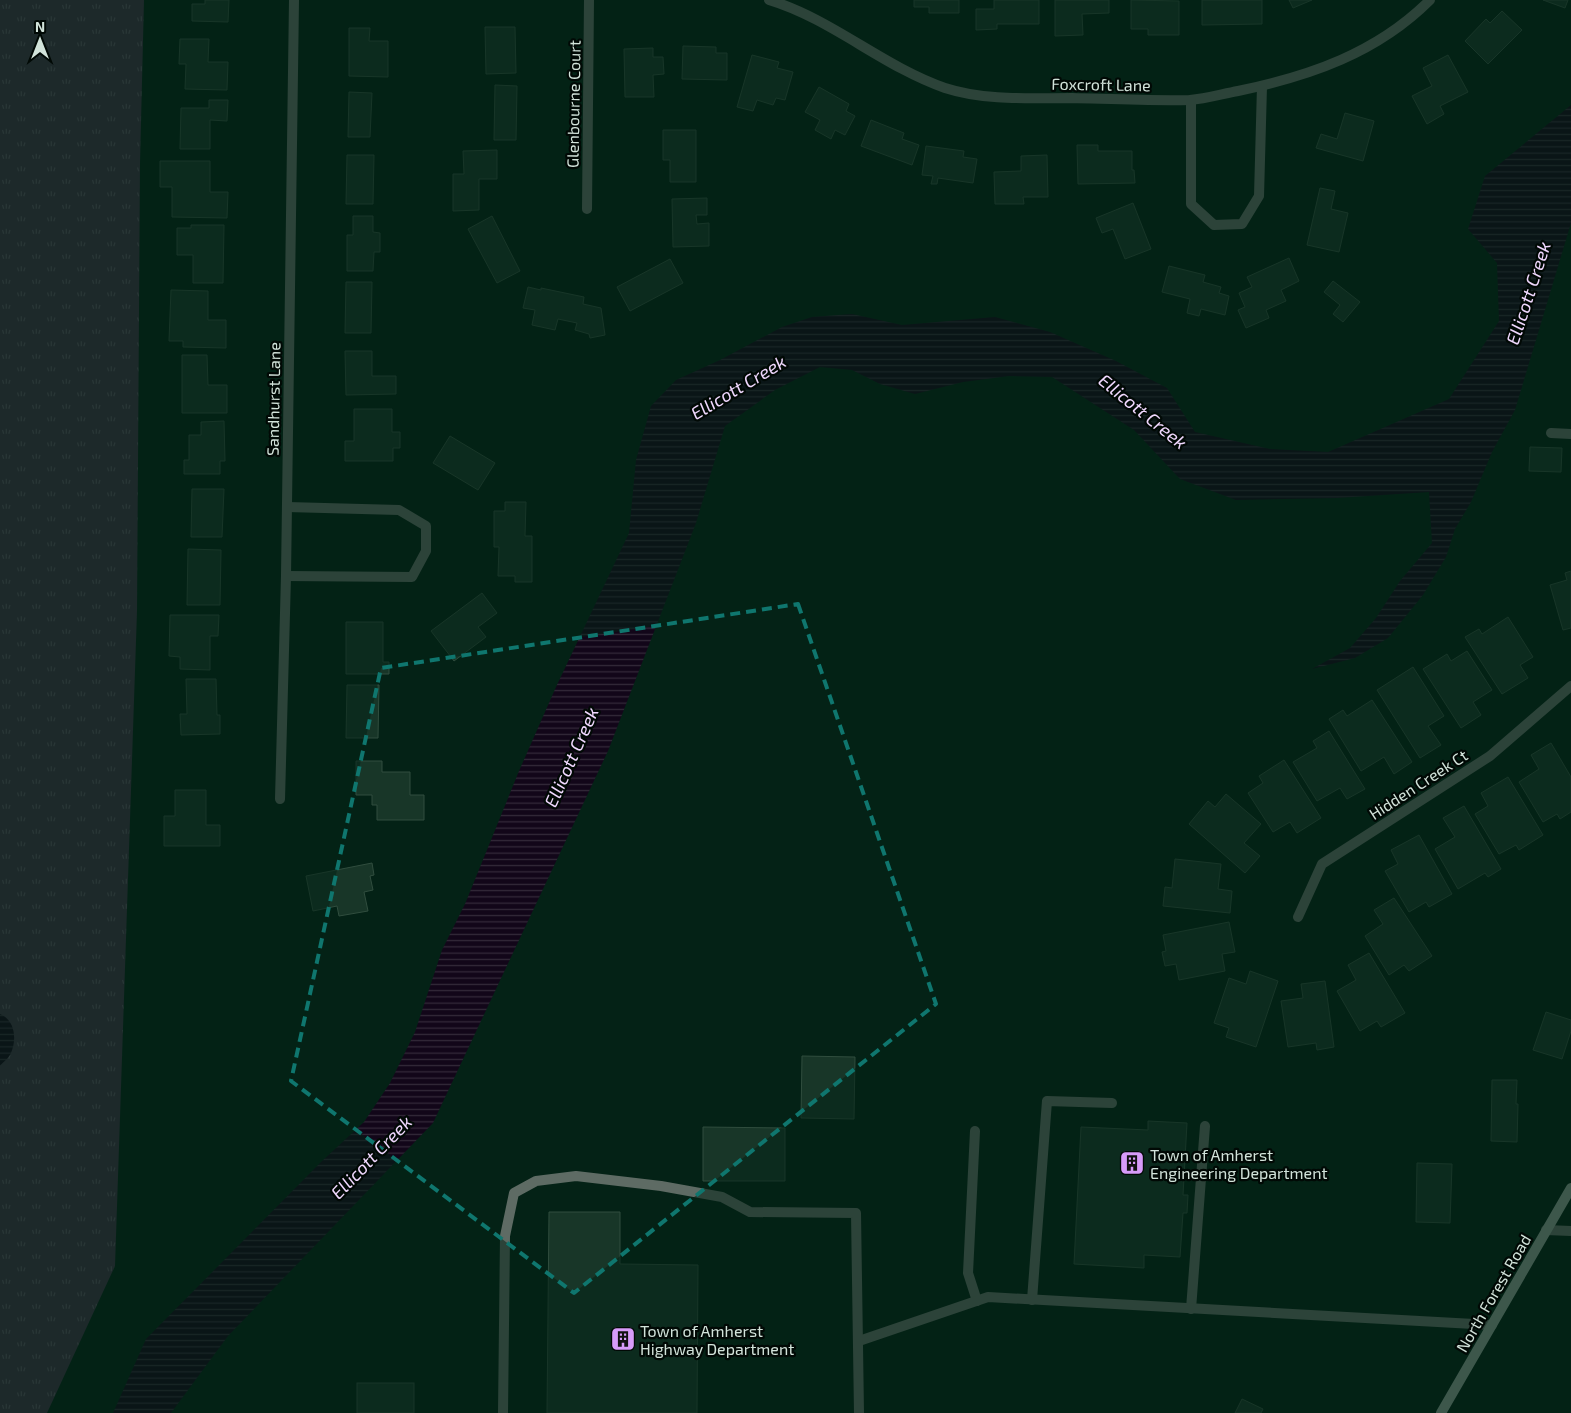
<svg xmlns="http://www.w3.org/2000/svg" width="1571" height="1413" viewBox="0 0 1571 1413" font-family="'Exo 2',sans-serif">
<defs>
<pattern id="grass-tufts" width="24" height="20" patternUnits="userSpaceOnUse" patternTransform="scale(1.25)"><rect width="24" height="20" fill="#3c3143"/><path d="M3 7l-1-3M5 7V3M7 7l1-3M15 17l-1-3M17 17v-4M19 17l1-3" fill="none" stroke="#574f5e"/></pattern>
<pattern id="water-rules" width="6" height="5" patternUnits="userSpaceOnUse" patternTransform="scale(1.25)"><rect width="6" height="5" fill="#120619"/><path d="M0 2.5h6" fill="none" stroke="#342a3a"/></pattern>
</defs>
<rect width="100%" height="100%" fill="#042216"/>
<path fill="url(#grass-tufts)" d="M0 0H144L140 163 137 611 115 1266 47 1413H0Z"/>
<g fill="url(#water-rules)">
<path d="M1571 105V223L1515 410 1492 452 1471 502 1455 529 1446 557 1423 595 1388 638 1355 658 1312 669 1350 648 1376 618 1400 581 1432 543 1429 492 1337 498 1236 500 1180 479 1134 430 1052 377 1009 376 963 382 915 394 880 384 852 370 820 367 775 390 725 426 696 523 608 751 433 1123 228 1336 171 1413H113L146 1339 321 1162 364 1122 390 1083 415 1032 442 950 465 904 519 771 556 687 629 533 636 460 651 406 676 380 720 360 782 327 812 317 852 314 902 325 995 317 1050 332 1116 361 1167 388 1195 432 1270 449 1328 452 1449 399 1499 321 1497 263 1468 229 1485 176Z"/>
<path d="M0 1014C15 1020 17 1039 11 1053 9 1058 3 1062 0 1066Z"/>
</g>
<g fill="#183628" stroke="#304d3e">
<path d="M205 0H229L228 22 192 21V4H205Z"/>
<path d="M914 0H959V13H929V7H914Z"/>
<path d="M994 0H1039V24H997V29L976 30V9H994Z"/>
<path d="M1055 0H1109V13L1082 14 1083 35 1055 36Z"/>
<path d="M1131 0 1179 1V35H1148V29H1131Z"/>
<path d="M1202 0H1262V24L1202 25Z"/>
<path d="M1289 0H1312L1293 8Z"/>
<path d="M1543 0H1568L1565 8Z"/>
<path d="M1502 11 1522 30 1488 64 1465 41 1486 19 1490 23Z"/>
<path d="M485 27H515L516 73 486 74Z"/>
<path d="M349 28H370L369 41H388V77L349 76Z"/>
<path d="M180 39H209L208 62H228L227 90 185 89 186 64H179Z"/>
<path d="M683 46 716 47V53H727V80L682 79Z"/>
<path d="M653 48V57H663L664 74 653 75 654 97H625L624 49Z"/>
<path d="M752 55 779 62 777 68 793 72 785 100 776 98 773 105 757 100 753 111 737 107Z"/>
<path d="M1448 55 1468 92 1440 106 1444 114 1427 124 1412 96 1432 86 1423 68Z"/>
<path d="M495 85 517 86 516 140H494Z"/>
<path d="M819 87 849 104 846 111 855 116 845 135 835 130 831 139 815 130 820 120 805 112Z"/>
<path d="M349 92 372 93 370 137H348Z"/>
<path d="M209 100H228L227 121 210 120V149H180L181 108H209Z"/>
<path d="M1345 113 1374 121 1363 161 1316 148 1321 134 1337 139Z"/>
<path d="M871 120 904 133 902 139 919 145 912 165 861 146Z"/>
<path d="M663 130H696V182H670V160H663Z"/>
<path d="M1077 145H1098V151H1132V170H1134L1135 183 1078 184Z"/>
<path d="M926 146 964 151 963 157 977 159 973 183 938 178 937 184H931L933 176 922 175Z"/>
<path d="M497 150V179H479V210L453 211V174H464L463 151Z"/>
<path d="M347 155H374L373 204H346Z"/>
<path d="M1047 155 1048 197H1023L1024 204H995L994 172 1021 171V156Z"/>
<path d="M160 161H210V192H228L227 218 172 217V187H160Z"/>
<path d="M1320 188 1335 191 1331 209 1348 213 1339 252 1307 245Z"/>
<path d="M707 198V215H696L697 224 709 223V246L673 247 672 199Z"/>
<path d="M1133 203 1151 249 1125 259 1113 229 1102 233 1096 218Z"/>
<path d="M353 216H373V232L380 233V252H374L373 271H347V235H353Z"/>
<path d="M492 216 520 271 497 283 468 229Z"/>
<path d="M191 225H224L223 283H193V255H177V228H191Z"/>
<path d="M1289 258 1299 281 1281 290 1286 301 1266 310 1269 318 1246 328 1238 310 1245 307 1239 293 1252 287 1247 277Z"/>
<path d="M670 259 683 283 630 311 617 287Z"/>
<path d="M1169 266 1205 275 1203 282 1221 287 1219 293 1229 296 1225 315 1201 309 1199 316 1187 313 1190 299 1162 292Z"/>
<path d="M1333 281 1360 302 1343 322 1333 314 1340 305 1324 292Z"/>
<path d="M346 282H372L371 333H345Z"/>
<path d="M528 287 541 290V288L584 297 583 304 601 308 605 335 590 338 589 334 575 330 577 323 558 319 555 330 532 325 535 310 523 308Z"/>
<path d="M171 290 208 291V320H226V348L183 347V341H169Z"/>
<path d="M345 351H372V376H396V394L346 395Z"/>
<path d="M182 355H207L208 385H227V413H182Z"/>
<path d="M354 409H392V432H400V448H393V461H345V441H354Z"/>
<path d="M224 421 225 461H220V474H184V460H189V435H201V422Z"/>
<path d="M450 436 495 463 478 490 433 463Z"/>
<path d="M1530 447 1562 448 1561 472 1529 471Z"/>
<path d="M192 489H224L222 537H191Z"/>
<path d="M505 502H526L525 536H532V582H515V576H498L499 547H494V511H505Z"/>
<path d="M188 549 221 550 220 605H187Z"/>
<path d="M1571 571V628L1563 630 1550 585 1567 580 1565 573Z"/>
<path d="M482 593 497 613 478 627 486 637 454 661 431 631Z"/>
<path d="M170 615H219L218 636H210V670L180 669V657L169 656Z"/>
<path d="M1508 617 1533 657 1520 665 1528 678 1502 694 1465 637 1479 629 1482 634Z"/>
<path d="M346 622H383V662H389V674H346Z"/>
<path d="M1467 651 1492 690 1473 702 1481 715 1461 728 1423 669 1447 654 1451 661Z"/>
<path d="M1413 667 1444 716 1428 726 1441 745 1420 758 1377 690Z"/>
<path d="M186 679H216L217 715H220V734L181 735 180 714H187Z"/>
<path d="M347 685H379L378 738H346Z"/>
<path d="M1372 700 1412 762 1394 774 1384 757 1361 771 1329 719 1343 710 1347 716Z"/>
<path d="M1329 731 1365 789 1347 799 1340 788 1317 801 1293 762 1317 748 1313 741Z"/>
<path d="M1551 743 1571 777V812L1560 819 1557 814 1543 822 1519 782 1539 769 1531 755Z"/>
<path d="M1284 760 1321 818 1297 833 1290 822 1273 832 1248 793 1263 783 1259 776Z"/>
<path d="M356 761H382V772H410V795H424V820H377V805H372V795H356Z"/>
<path d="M1508 777 1543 835 1519 850 1516 845 1499 854 1475 814 1488 806 1481 793Z"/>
<path d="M175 790H206V825H220V846H164V816H175Z"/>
<path d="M1226 794 1261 824 1244 843 1260 856 1245 873 1189 824 1208 801 1215 807Z"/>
<path d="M1464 806 1501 869 1488 877 1485 873 1458 889 1435 849 1455 837 1443 818Z"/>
<path d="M1419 835 1452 894 1429 907 1426 902 1409 912 1385 871 1398 864 1391 850Z"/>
<path d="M1175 859 1221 864 1218 889 1232 891 1230 913 1163 906 1165 887 1172 888Z"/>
<path d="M372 863 374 875 370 876 373 890 364 892 368 911 339 916 337 906 313 911 306 876Z"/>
<path d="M1394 898 1432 956 1409 971 1404 965 1389 975 1365 936 1383 924 1374 910Z"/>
<path d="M1229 922 1235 952 1222 954 1225 971 1179 980 1176 964 1165 966 1162 952 1166 951 1163 935Z"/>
<path d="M1369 953 1405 1013 1381 1027 1377 1021 1360 1031 1337 991 1356 980 1348 965Z"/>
<path d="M1250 971 1278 981 1256 1047 1226 1037 1229 1028 1214 1023 1229 978 1246 984Z"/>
<path d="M1325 981 1334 1047 1317 1050 1316 1043 1288 1047 1281 1001 1303 998 1301 984Z"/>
<path d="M1546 1012 1571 1020V1031L1562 1059 1533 1050Z"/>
<path d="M802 1056 855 1057 854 1119 801 1118Z"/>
<path d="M1492 1080H1517L1516 1104H1518L1517 1142 1491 1141Z"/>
<path d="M1148 1121 1187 1123 1183 1195H1188L1187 1213H1183L1180 1257 1144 1255V1268L1074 1264 1081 1127 1148 1130Z"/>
<path d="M703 1127 785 1128V1181H703Z"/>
<path d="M1417 1163 1452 1164 1450 1223 1416 1222Z"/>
<path d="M549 1212H620V1264L698 1265 697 1413H547Z"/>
<rect x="357" y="1383" width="57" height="30"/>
<path d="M1242 1399 1263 1409 1261 1413H1235Z"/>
</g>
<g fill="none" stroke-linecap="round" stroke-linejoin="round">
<g stroke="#5e6b64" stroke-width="10">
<path d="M975 1131 968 1273 977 1301"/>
<path d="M1032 1300 1047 1101 1112 1103"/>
<path d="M1191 1309 1205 1126"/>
<path d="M859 1341 988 1297 1492 1325"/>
<path d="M503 1413 505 1236 514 1193 536 1181 576 1176 661 1186 722 1197 750 1212 856 1213 859 1413"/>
</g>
<g stroke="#5e6b64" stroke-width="10">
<path d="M769 0C832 19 882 66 945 88 985 101 1030 98 1072 98 1111 99 1151 101 1190 100 1205 99 1222 94 1238 91 1310 76 1377 53 1430 0"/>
<path d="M1191 100V204L1214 225 1242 224 1259 196 1262 86"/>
<path d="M587 209 589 0"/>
<path d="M1551 433 1571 434"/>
<path d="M286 576 412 577 426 551V526L399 510 287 507"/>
<path d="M280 799 286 576 294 0"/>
<path d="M1298 917 1322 864 1490 756 1571 686"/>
<path d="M1546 1230 1571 1231"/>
</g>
<path stroke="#84988d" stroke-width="10" d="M1441 1413 1571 1188"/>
</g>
<path d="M0 0H1571V1413H0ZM798 604 936 1004 574 1293 291 1081 381 668Z" fill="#042216" fill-opacity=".55" fill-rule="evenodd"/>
<path fill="none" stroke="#0f766e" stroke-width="4" stroke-dasharray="10 6" stroke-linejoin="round" d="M798 604 936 1004 574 1293 291 1081 381 668Z"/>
<defs>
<symbol id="building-square" viewBox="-11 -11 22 22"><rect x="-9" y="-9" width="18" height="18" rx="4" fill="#d79bf9" stroke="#010905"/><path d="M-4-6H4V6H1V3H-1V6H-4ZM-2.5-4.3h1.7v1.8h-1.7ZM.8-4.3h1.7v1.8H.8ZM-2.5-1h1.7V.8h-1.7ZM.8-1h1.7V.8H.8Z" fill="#111"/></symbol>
</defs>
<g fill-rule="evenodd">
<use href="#building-square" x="1118" y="1149" width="28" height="28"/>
<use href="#building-square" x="609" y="1325" width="28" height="28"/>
</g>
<g text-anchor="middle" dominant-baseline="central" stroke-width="4.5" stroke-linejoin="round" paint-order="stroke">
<g font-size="16" fill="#d2e3da" stroke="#010905">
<text transform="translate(1101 84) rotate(1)">Foxcroft Lane</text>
<text transform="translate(573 104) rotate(-89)">Glenbourne Court</text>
<text transform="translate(273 399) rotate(-89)">Sandhurst Lane</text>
<text transform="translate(1418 784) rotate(-33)">Hidden Creek Ct</text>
<text transform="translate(1493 1293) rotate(-60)">North Forest Road</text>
</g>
<g font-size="16" fill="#d2e3da" stroke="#010905" text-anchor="start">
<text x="1150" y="1154">Town of Amherst<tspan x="1150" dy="18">Engineering Department</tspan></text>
<text x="640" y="1330">Town of Amherst<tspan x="640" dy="18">Highway Department</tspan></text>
</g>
<g font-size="18" font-style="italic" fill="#f0d8fe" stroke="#010905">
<text transform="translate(1528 293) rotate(-72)">Ellicott Creek</text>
<text transform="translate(738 387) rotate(-31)">Ellicott Creek</text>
<text transform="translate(1143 411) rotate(39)">Ellicott Creek</text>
<text transform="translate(571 757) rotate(-66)">Ellicott Creek</text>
<text transform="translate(371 1157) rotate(-46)">Ellicott Creek</text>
</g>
</g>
<g transform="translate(40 40)" stroke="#010905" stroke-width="4" paint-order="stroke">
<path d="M0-4L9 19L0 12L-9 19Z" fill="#d2e3da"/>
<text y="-8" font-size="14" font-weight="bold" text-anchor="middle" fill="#d2e3da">N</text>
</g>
</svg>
